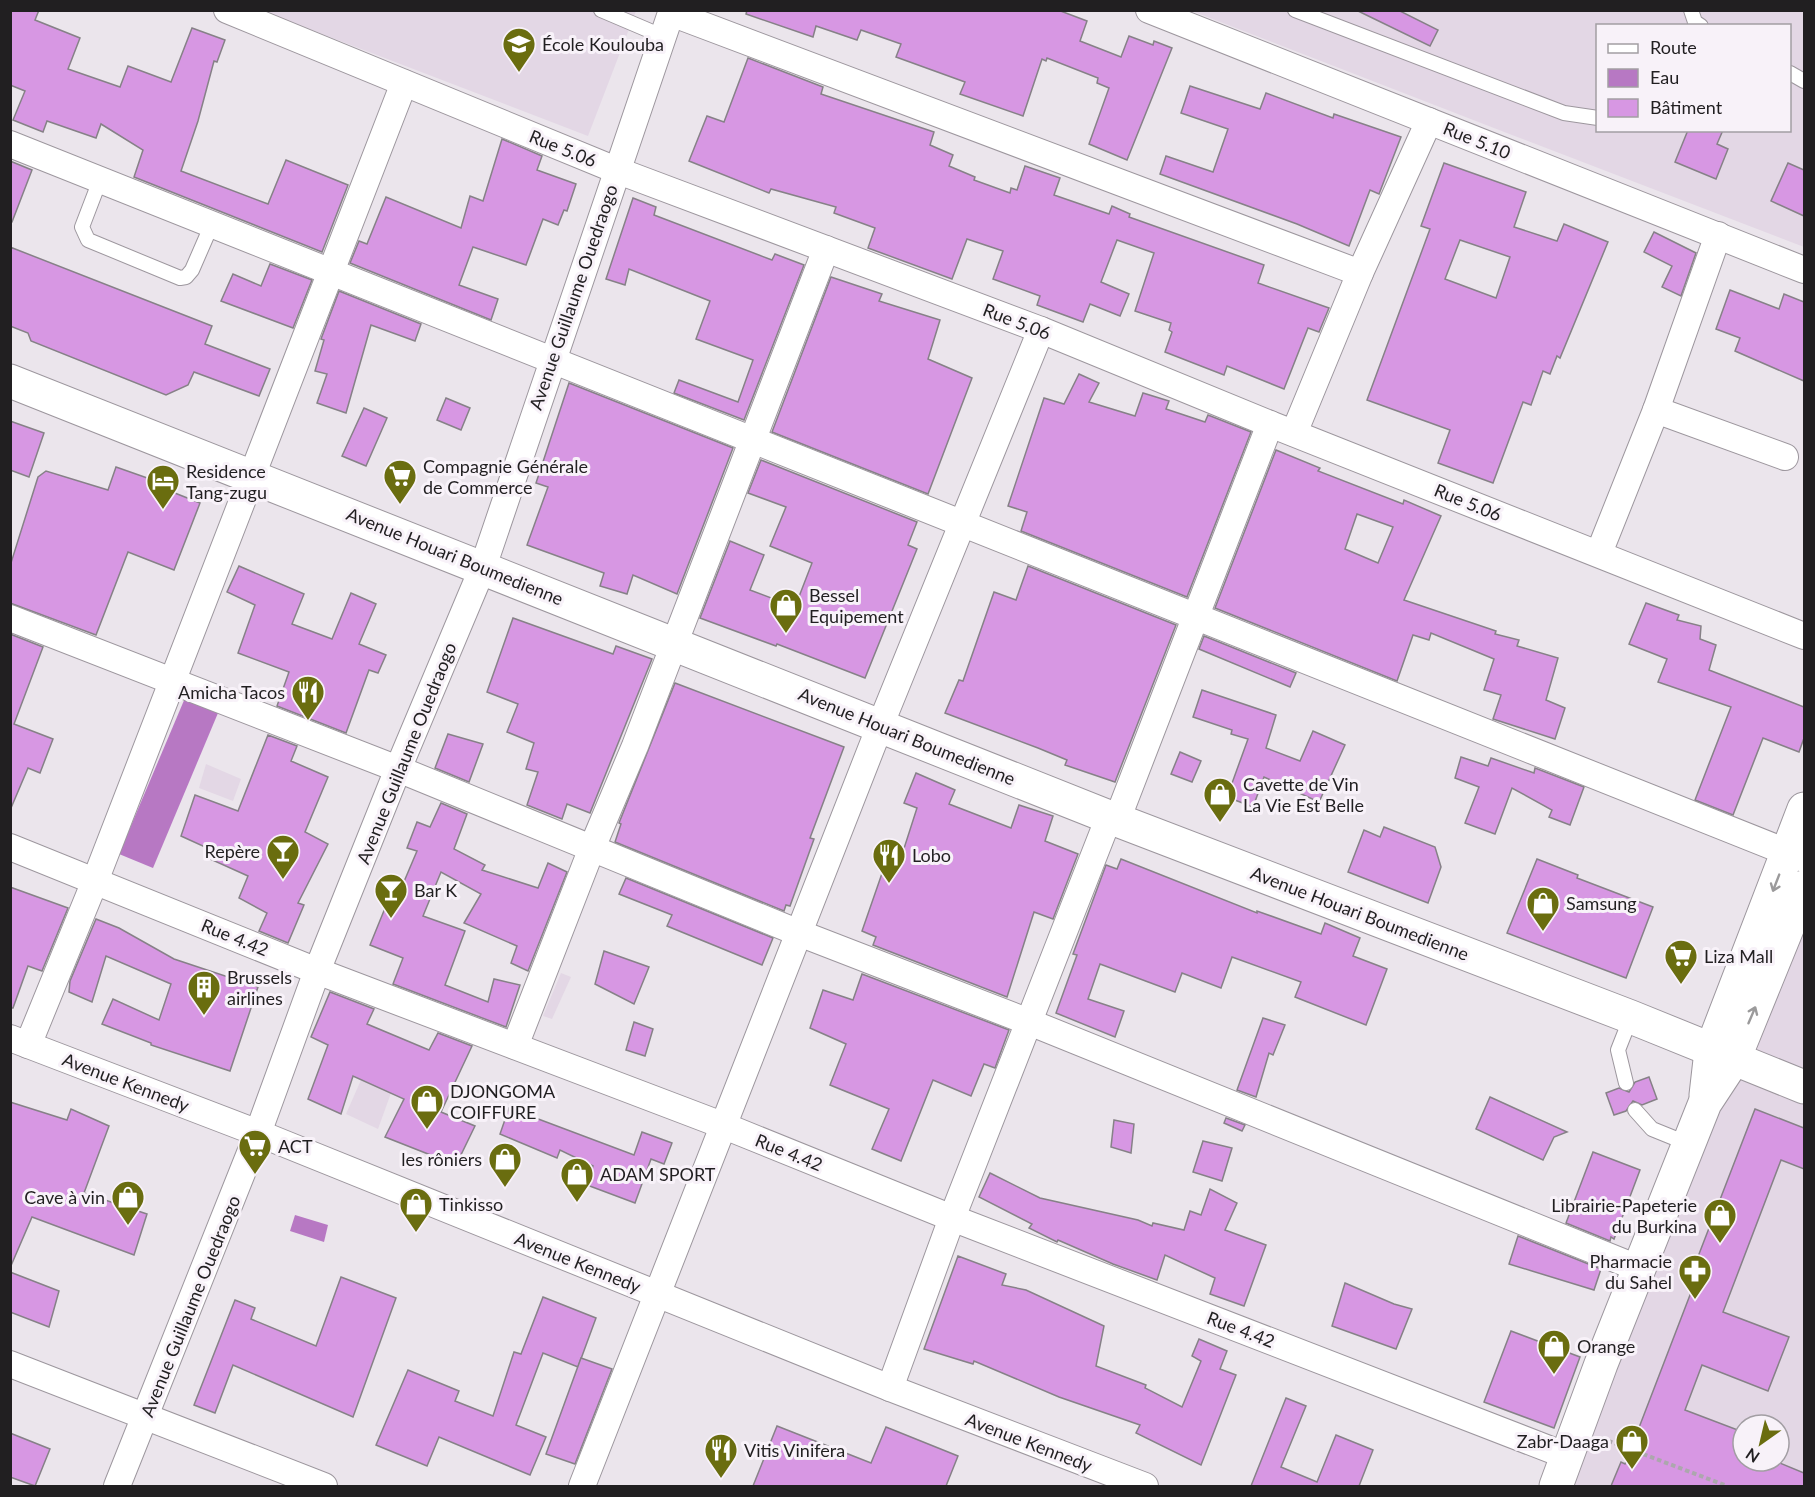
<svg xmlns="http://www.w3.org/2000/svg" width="1815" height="1497" viewBox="0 0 1815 1497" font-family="Lato,sans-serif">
<rect width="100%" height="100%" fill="#ebe5ec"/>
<g fill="#e3d7e5" fill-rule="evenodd">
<path d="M262 11H636L588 136Z"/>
<path d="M1192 11H1804V247L1512 135ZM1598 26H1790V130H1598Z"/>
<path d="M206 764 241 779 233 801 199 788Z"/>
<path d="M1804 887V1486H1555ZM1743 1425H1779V1461H1743Z"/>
<path d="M561 973 571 977 552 1019 543 1016Z"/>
<path d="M361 1080 391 1093 378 1129 346 1114Z"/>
</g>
<g fill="#b778c3">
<path d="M185 698 218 713 153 868 119 854Z"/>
<path d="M295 1215 328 1225 324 1242 290 1231Z"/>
</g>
<g fill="#d797e3" stroke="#868187" stroke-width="1.5" fill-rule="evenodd">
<path d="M10 10H39L35 20 80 38 68 69 120 87 128 66 171 82 192 28 225 40 217 62 214 61 198 121 181 171 268 204 286 160 348 185 322 252 134 177 143 150 101 124 96 138 47 121 43 132 13 120 25 91 10 85Z"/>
<path d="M747 10H1058L1087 21 1080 41 1121 57 1129 36 1153 45 1154 41 1172 48 1127 160 1089 144 1109 88 1097 83 1098 78 1047 58 1046 61 1042 59 1023 116 960 94 965 82 896 57 901 44 861 30 857 40 816 26 813 37 746 14Z"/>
<path d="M1356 10H1398L1438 30 1430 46Z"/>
<path d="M748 58 823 87 821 94 934 132 930 145 953 155 949 166 975 177 974 180 1010 193 1011 188 1017 190 1025 166 1060 178 1054 195 1109 214 1112 206 1130 214 1129 217 1264 265 1258 283 1329 308 1319 332 1308 328 1284 389 1227 366 1224 375 1165 352 1172 332 1169 330 1171 323 1135 311 1154 253 1117 240 1101 282 1129 294 1120 316 1090 304 1083 322 1037 305 1040 296 993 279 1003 251 967 239 952 279 868 248 875 228 834 213 836 207 771 189 769 193 689 161 707 116 724 122Z"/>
<path d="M1190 86 1260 109 1266 93 1333 118 1334 114 1401 137 1379 194 1370 190 1349 246 1297 224 1160 174 1166 156 1213 172 1228 129 1181 113Z"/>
<path d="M1688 130H1723L1717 144 1728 149 1716 179 1675 162Z"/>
<path d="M502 139 542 156 537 170 576 184 567 211 564 210 558 225 543 219 526 265 473 247 459 285 498 299 491 320 350 263 359 241 367 244 386 197 461 228 470 196 483 201Z"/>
<path d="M10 161 32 170 12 222H10Z"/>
<path d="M1444 163 1526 192 1514 227 1557 241 1564 224 1608 242 1560 358 1557 356 1550 374 1543 371 1531 405 1523 402 1493 483 1438 463 1450 430 1367 400 1430 229 1421 226ZM1460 240 1510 257 1496 298 1445 279Z"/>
<path d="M1788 163 1804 170V216L1771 201Z"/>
<path d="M633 198 656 207 654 215 772 260 775 254 804 265 744 420 674 393 679 380 738 402 753 360 696 339 710 301 629 269 625 285 606 279Z"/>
<path d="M1654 232 1696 253 1681 296 1662 287 1672 266 1644 252Z"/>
<path d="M10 247 212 326 205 344 270 369 259 396 194 372 188 385 166 395 31 341 28 333 10 326Z"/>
<path d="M270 264 312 280 293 328 221 301 233 274 261 286Z"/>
<path d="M831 277 882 294 879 301 940 320 928 359 972 378 928 494 772 432Z"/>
<path d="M1730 290 1779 309 1784 294 1804 302V381L1735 351 1740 338 1716 329Z"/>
<path d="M339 291 421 324 415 341 371 325 346 413 317 403 327 374 315 371 324 340 321 339Z"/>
<path d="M1079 374 1099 383 1089 402 1135 416 1143 393 1169 401 1166 409 1205 422 1208 415 1251 432 1187 597 1021 531 1027 512 1008 506 1044 398 1064 404Z"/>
<path d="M569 383 733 448 677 594 633 575 627 594 600 586 604 573 527 545 548 487 536 483Z"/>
<path d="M446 398 470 408 461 430 437 420Z"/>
<path d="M364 408 387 418 366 466 342 456Z"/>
<path d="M10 421 44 433 29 477 10 470Z"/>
<path d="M1276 450 1320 468 1318 471 1403 504 1404 500 1441 516 1404 600 1496 631 1495 634 1519 640 1517 646 1558 658 1546 700 1565 708 1555 739 1493 719 1501 695 1484 690 1494 659 1431 633 1429 640 1413 635 1397 681 1215 608ZM1357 514 1393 527 1378 563 1345 549Z"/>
<path d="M761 460 917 522 908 545 917 549 865 678 777 644 776 646 700 618 730 541 764 555 750 590 795 607 812 563 770 546 786 507 748 493Z"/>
<path d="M116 467 153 480 152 484 200 503 174 570 128 552 96 635 10 603V566L38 477 46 471 108 490Z"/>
<path d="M239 566 304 594 292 624 332 639 351 593 376 604 359 644 386 655 378 673 369 670 346 733 277 706 289 672 238 653 255 605 227 592Z"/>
<path d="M1028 566 1176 625 1115 782 1065 765 1067 760 1038 748 945 713 959 680 963 681 994 592 1016 600Z"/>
<path d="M1646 603 1679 615 1677 620 1701 626 1700 639 1716 645 1709 670 1804 707V738L1799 752 1763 738 1733 815 1695 800 1731 707 1658 682 1667 659 1629 644Z"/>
<path d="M513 618 613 654 616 646 652 659 590 813 567 804 562 819 527 805 538 772 526 769 534 743 507 732 518 704 487 692Z"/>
<path d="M10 634 43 647 14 724 53 739 40 773 28 768 11 808Z"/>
<path d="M1204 636 1296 673 1290 687 1199 649Z"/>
<path d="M675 683 844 747 810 838 814 839 790 906 786 905 784 911 615 842 621 824 619 823Z"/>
<path d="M1202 690 1276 715 1266 748 1300 761 1313 731 1345 745 1319 802 1264 777 1253 807 1227 797 1248 739 1231 734 1232 730 1193 717Z"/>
<path d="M448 734 483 744 469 782 435 768Z"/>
<path d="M268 735 297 746 291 761 328 777 305 832 328 844 298 903 304 905 288 943 259 931 267 913 239 898 248 876 210 859 214 851 181 836 195 795 238 811Z"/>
<path d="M1180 752 1201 761 1192 782 1171 774Z"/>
<path d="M1461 757 1488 766 1491 758 1534 773 1535 768 1584 787 1570 825 1549 817 1552 810 1512 788 1495 834 1465 823 1479 787 1455 778Z"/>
<path d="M916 773 955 790 949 804 1011 828 1019 805 1053 816 1045 841 1078 854 1053 919 1034 912 1007 997 873 945 876 937 862 931 887 859 899 864 917 808 904 803Z"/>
<path d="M441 803 467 814 454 849 485 865 482 870 538 888 548 863 567 872 528 971 511 963 517 946 464 923 481 894 441 872 423 916 465 931 445 985 488 1002 494 979 520 985 506 1027 393 984 403 958 370 945 392 891H400L417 851 407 848 417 822 430 827Z"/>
<path d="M1384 827 1435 847 1441 867 1428 903 1348 872 1364 830 1380 837Z"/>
<path d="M1121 859 1257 913V911L1321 934 1325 923 1360 938 1353 956 1387 969 1366 1025 1295 997 1301 982 1232 957 1221 988 1182 973 1175 992 1100 964 1088 999 1124 1011 1115 1037 1056 1013 1077 955 1073 954 1106 865 1117 869Z"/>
<path d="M1537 859 1578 875 1577 878 1653 907 1626 978 1507 933Z"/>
<path d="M626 878 773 938 762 965 667 926 672 915 619 894Z"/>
<path d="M10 887 68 908 42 971 28 966 13 1008H10Z"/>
<path d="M96 919 119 928 174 959 258 987 230 1071 151 1045V1043L102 1024 113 999 159 1020 171 984 106 956 92 1002 69 992 70 981Z"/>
<path d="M604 951 649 967 634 1004 595 984Z"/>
<path d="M862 974 1009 1030 995 1068 984 1064 971 1096 933 1080 901 1161 872 1149 889 1109 830 1085 846 1044 810 1028 823 990 853 1000Z"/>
<path d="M330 992 374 1009 367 1024 429 1050 438 1033 472 1046 441 1112 475 1126 456 1165 385 1137 404 1099 353 1076 341 1114 308 1099 328 1045 311 1037Z"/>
<path d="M1263 1018 1285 1025 1273 1055 1269 1053 1256 1097 1237 1090Z"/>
<path d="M634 1022 653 1029 645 1056 626 1050Z"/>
<path d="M1649 1077 1657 1099 1642 1105 1633 1101 1626 1111 1614 1115 1606 1093 1619 1088 1629 1092 1635 1082Z"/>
<path d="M1490 1097 1567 1132 1554 1137 1543 1160 1476 1129Z"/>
<path d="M10 1102 67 1120 71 1109 109 1126 84 1193 147 1214 134 1255 32 1217 10 1268Z"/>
<path d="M509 1108 634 1155 642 1132 672 1143 664 1164 651 1159 635 1203 587 1185 593 1166 560 1150 557 1158 500 1134Z"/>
<path d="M1755 1109 1804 1128V1169L1781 1160 1723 1312 1789 1337 1768 1391 1702 1365 1685 1410 1743 1432V1461H1775L1804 1473V1486H1611L1621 1462 1625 1464 1700 1269 1694 1267Z"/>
<path d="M1226 1118 1245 1125 1242 1131 1224 1123Z"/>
<path d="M1114 1120 1134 1124 1131 1153 1111 1147Z"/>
<path d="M1203 1141 1232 1148 1222 1181 1193 1172Z"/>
<path d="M1593 1152 1640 1170 1614 1239 1611 1237 1610 1241 1566 1223Z"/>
<path d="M990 1173 1040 1198 1138 1220 1152 1226 1153 1223 1184 1230 1190 1211 1201 1215 1210 1189 1237 1203 1225 1230 1266 1245 1244 1306 1210 1294 1215 1278 1165 1255 1157 1280 1113 1264 1058 1240 1057 1242 1029 1228 1032 1224 979 1197Z"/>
<path d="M1518 1236 1601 1269 1594 1290 1509 1264Z"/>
<path d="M958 1256 1006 1274 1002 1285 1026 1290 1104 1326 1096 1366 1146 1385 1145 1388 1182 1407 1201 1361 1192 1356 1199 1339 1227 1351 1220 1369 1236 1375 1201 1465 1136 1433 1140 1425 1059 1397 974 1361 973 1364 924 1349Z"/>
<path d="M10 1272 59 1291 49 1327 10 1312Z"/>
<path d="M341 1277 396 1298 353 1417 233 1365 215 1413 194 1405 235 1300 255 1308 251 1319 316 1346Z"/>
<path d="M1345 1283 1394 1304 1412 1309 1396 1349 1332 1326Z"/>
<path d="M543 1297 596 1318 578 1367 543 1353 516 1425 546 1437 530 1475 439 1437 427 1466 376 1445 408 1370 459 1391 455 1401 493 1416 514 1352 521 1354Z"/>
<path d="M1511 1331 1580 1357 1554 1428 1484 1402Z"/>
<path d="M581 1358 612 1369 575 1464 546 1454Z"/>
<path d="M1286 1398 1306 1406 1281 1467 1317 1482 1336 1435 1373 1450 1359 1486H1251Z"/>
<path d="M777 1426 871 1463 886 1427 958 1456 946 1486H753Z"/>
<path d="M10 1433 50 1449 35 1486 10 1477Z"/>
</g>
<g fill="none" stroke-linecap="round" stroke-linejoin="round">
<defs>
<g id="service">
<path d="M601 10 662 36"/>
<path d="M1295 10 1564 113 1598 118"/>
<path d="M1691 10 1695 22 1701 26"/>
<path d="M1790 73 1804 81"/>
<path d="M100 180 82 227 88 240 180 278 186 277 192 270 212 224"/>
<path d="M1626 1083 1618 1050 1631 1017"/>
<path d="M1635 1110 1652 1129 1689 1144"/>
</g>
<g id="minor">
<path d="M227 10 616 170 1041 330 1270 424 1804 636"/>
<path d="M1149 10 1804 270"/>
<path d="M671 13 1360 273"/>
<path d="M10 144 1804 859"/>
<path d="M1656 410 1785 457"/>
<path d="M1294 433 1360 273 1429 121"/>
<path d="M1599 553 1656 410 1718 235"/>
<path d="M10 618 398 769 799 933 1029 1022 1640 1269"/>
<path d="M1117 820 1270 424"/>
<path d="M10 847 317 971 722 1125 952 1218 1567 1456"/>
<path d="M10 1038 258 1133 890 1388 1145 1486"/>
<path d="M28 1045 95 881 404 83"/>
<path d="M515 1046 592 848 635 746 826 249"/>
<path d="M10 1364 324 1486"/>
<path d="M890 1388 952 1218 1109 817"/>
<path d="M117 1486 258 1133 317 971 398 769 483 567 672 10"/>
<path d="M582 1486 880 726 1041 330"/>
</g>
<path id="secondary" d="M10 381 1109 817 1631 1017 1804 1087"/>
<g id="primary">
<path d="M1706 1095 1711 1051 1804 809"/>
<path d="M1556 1486 1601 1364 1705 1103 1734 1059 1804 887"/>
</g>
</defs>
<use href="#service" stroke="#9d979e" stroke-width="16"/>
<use href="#minor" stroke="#9d979e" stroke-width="28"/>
<use href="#secondary" stroke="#9d979e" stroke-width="35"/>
<use href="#primary" stroke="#9d979e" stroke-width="35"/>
<path stroke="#aca7ad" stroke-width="4" stroke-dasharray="4.5 3" stroke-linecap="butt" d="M1601 1438 1727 1486"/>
<use href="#service" stroke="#fff" stroke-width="14"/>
<use href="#minor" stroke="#fff" stroke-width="26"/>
<use href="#secondary" stroke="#fff" stroke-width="33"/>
<use href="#primary" stroke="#fff" stroke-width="33"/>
</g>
<defs><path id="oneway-shaft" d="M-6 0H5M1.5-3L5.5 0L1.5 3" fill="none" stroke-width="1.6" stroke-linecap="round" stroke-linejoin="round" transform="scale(1.5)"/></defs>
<g stroke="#9b9a9b">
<use href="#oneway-shaft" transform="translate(1776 883) rotate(111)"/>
<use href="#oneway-shaft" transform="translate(1752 1015) rotate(-67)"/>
</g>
<defs>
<symbol id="school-pin" viewBox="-11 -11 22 30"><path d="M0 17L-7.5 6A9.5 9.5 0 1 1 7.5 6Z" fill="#6a6d0f" stroke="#f8f2f9"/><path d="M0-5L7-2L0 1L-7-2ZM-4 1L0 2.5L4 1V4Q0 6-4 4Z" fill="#fff"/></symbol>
<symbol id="supermarket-pin" viewBox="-11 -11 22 30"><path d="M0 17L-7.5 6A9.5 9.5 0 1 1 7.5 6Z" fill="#6a6d0f" stroke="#f8f2f9"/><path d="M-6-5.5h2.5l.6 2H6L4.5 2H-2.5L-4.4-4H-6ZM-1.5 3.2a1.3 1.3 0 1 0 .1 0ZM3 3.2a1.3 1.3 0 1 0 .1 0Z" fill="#fff"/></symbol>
<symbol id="hotel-pin" viewBox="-11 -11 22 30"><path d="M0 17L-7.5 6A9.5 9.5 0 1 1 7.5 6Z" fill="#6a6d0f" stroke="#f8f2f9"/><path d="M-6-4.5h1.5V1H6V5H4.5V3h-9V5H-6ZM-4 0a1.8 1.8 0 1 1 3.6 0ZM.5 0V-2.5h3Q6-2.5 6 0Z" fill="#fff"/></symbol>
<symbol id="shop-pin" viewBox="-11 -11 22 30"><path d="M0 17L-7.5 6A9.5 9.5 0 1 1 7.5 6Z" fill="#6a6d0f" stroke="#f8f2f9"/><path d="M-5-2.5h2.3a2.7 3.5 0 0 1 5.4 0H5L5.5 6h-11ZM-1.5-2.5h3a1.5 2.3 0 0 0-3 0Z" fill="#fff"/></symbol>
<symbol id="restaurant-pin" viewBox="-11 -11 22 30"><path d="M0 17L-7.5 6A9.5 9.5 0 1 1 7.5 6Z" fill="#6a6d0f" stroke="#f8f2f9"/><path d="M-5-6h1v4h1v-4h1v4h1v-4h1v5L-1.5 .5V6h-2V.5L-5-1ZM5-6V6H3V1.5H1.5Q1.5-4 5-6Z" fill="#fff"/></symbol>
<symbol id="bar-pin" viewBox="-11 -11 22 30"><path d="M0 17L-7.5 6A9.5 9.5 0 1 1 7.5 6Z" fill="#6a6d0f" stroke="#f8f2f9"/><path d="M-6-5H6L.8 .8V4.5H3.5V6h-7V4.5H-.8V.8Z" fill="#fff"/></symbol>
<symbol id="building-pin" viewBox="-11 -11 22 30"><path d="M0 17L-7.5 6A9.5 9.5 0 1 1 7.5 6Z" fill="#6a6d0f" stroke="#f8f2f9"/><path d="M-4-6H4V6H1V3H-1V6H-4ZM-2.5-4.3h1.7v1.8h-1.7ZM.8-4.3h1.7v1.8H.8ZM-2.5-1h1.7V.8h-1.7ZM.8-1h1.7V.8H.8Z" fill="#fff"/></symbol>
<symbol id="pharmacy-pin" viewBox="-11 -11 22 30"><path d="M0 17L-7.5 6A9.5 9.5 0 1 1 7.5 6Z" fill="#6a6d0f" stroke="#f8f2f9"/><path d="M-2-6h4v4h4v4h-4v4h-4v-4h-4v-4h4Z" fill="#fff"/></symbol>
</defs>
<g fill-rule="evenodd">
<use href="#school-pin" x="500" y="25" width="38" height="52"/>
<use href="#supermarket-pin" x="381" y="457" width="38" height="52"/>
<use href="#hotel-pin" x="144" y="462" width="38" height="52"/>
<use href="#shop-pin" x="767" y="586" width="38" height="52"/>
<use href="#restaurant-pin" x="289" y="673" width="38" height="52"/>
<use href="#shop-pin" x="1201" y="775" width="38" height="52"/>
<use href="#bar-pin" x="264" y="832" width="38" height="52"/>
<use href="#restaurant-pin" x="870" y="836" width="38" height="52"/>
<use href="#bar-pin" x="372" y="871" width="38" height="52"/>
<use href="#shop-pin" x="1524" y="884" width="38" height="52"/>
<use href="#supermarket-pin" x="1662" y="937" width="38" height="52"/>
<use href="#building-pin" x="185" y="968" width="38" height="52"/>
<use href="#shop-pin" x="408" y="1082" width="38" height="52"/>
<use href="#supermarket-pin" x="236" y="1127" width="38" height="52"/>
<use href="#shop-pin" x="486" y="1140" width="38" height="52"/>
<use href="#shop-pin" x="558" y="1155" width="38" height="52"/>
<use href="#shop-pin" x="109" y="1178" width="38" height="52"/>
<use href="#shop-pin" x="397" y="1185" width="38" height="52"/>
<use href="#shop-pin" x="1701" y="1196" width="38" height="52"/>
<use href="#pharmacy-pin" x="1676" y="1252" width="38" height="52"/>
<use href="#shop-pin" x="1535" y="1327" width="38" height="52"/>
<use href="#shop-pin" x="1613" y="1422" width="38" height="52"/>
<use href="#restaurant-pin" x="702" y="1431" width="38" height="52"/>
</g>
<g text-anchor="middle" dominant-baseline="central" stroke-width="6" stroke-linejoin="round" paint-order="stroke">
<g font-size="18" fill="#211f21" stroke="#f8f2f9" text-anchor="start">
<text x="542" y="44">École Koulouba</text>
<text x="423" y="466">Compagnie Générale<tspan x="423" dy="21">de Commerce</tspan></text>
<text x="186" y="471">Residence<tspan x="186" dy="21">Tang-zugu</tspan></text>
<text x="809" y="595">Bessel<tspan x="809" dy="21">Equipement</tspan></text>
<text x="285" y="692" text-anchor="end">Amicha Tacos</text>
<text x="1243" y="784">Cavette de Vin<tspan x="1243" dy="21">La Vie Est Belle</tspan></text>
<text x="260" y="851" text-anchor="end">Repère</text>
<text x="912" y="855">Lobo</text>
<text x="414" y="890">Bar K</text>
<text x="1566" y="903">Samsung</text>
<text x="1704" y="956">Liza Mall</text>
<text x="227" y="977">Brussels<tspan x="227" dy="21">airlines</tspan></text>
<text x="450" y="1091">DJONGOMA<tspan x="450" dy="21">COIFFURE</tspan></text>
<text x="278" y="1146">ACT</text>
<text x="482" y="1159" text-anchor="end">les rôniers</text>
<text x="600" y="1174">ADAM SPORT</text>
<text x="105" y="1197" text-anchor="end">Cave à vin</text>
<text x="439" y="1204">Tinkisso</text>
<text x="1697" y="1205" text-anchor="end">Librairie-Papeterie<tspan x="1697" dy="21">du Burkina</tspan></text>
<text x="1672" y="1261" text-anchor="end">Pharmacie<tspan x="1672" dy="21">du Sahel</tspan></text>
<text x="1577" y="1346">Orange</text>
<text x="1609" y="1441" text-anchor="end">Zabr-Daaga</text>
<text x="744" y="1450">Vitis Vinifera</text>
</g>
<g font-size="18" fill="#211f21" stroke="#f8f2f9">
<text transform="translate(1477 140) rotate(22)">Rue 5.10</text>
<text transform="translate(563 148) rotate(22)">Rue 5.06</text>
<text transform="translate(573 297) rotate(-71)">Avenue Guillaume Ouedraogo</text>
<text transform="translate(1017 321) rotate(21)">Rue 5.06</text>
<text transform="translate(1468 502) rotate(22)">Rue 5.06</text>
<text transform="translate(455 556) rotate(22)">Avenue Houari Boumedienne</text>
<text transform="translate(907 736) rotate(22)">Avenue Houari Boumedienne</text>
<text transform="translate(406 753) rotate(-68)">Avenue Guillaume Ouedraogo</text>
<text transform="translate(1360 913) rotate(21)">Avenue Houari Boumedienne</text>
<text transform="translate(235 937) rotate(22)">Rue 4.42</text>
<text transform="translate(126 1082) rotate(21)">Avenue Kennedy</text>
<text transform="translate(789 1152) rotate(22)">Rue 4.42</text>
<text transform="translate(578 1262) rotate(22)">Avenue Kennedy</text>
<text transform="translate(190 1306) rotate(-68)">Avenue Guillaume Ouedraogo</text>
<text transform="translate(1241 1329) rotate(21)">Rue 4.42</text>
<text transform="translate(1029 1442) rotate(21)">Avenue Kennedy</text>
</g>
</g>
<rect width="1815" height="1497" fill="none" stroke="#211f21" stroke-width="24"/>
<rect x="1596" y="24" width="195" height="108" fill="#f8f2f9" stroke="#a29ea3" stroke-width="1.5"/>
<rect x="1608" y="44" width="30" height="9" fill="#ffffff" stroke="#a29ea3" stroke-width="1.5"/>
<text x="1650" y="54" font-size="18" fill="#211f21">Route</text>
<rect x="1608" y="69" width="30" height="18" fill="#b778c3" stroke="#a29ea3" stroke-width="1.5"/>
<text x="1650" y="84" font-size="18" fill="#211f21">Eau</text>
<rect x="1608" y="99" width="30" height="18" fill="#d797e3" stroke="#a29ea3" stroke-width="1.5"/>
<text x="1650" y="114" font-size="18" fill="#211f21">Bâtiment</text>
<g transform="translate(1761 1443) rotate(214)"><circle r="28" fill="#f8f2f9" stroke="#a29ea3" stroke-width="1.5"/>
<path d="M0-4.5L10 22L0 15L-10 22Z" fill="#6a6d0f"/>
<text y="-9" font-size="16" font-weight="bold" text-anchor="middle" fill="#211f21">N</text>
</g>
</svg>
